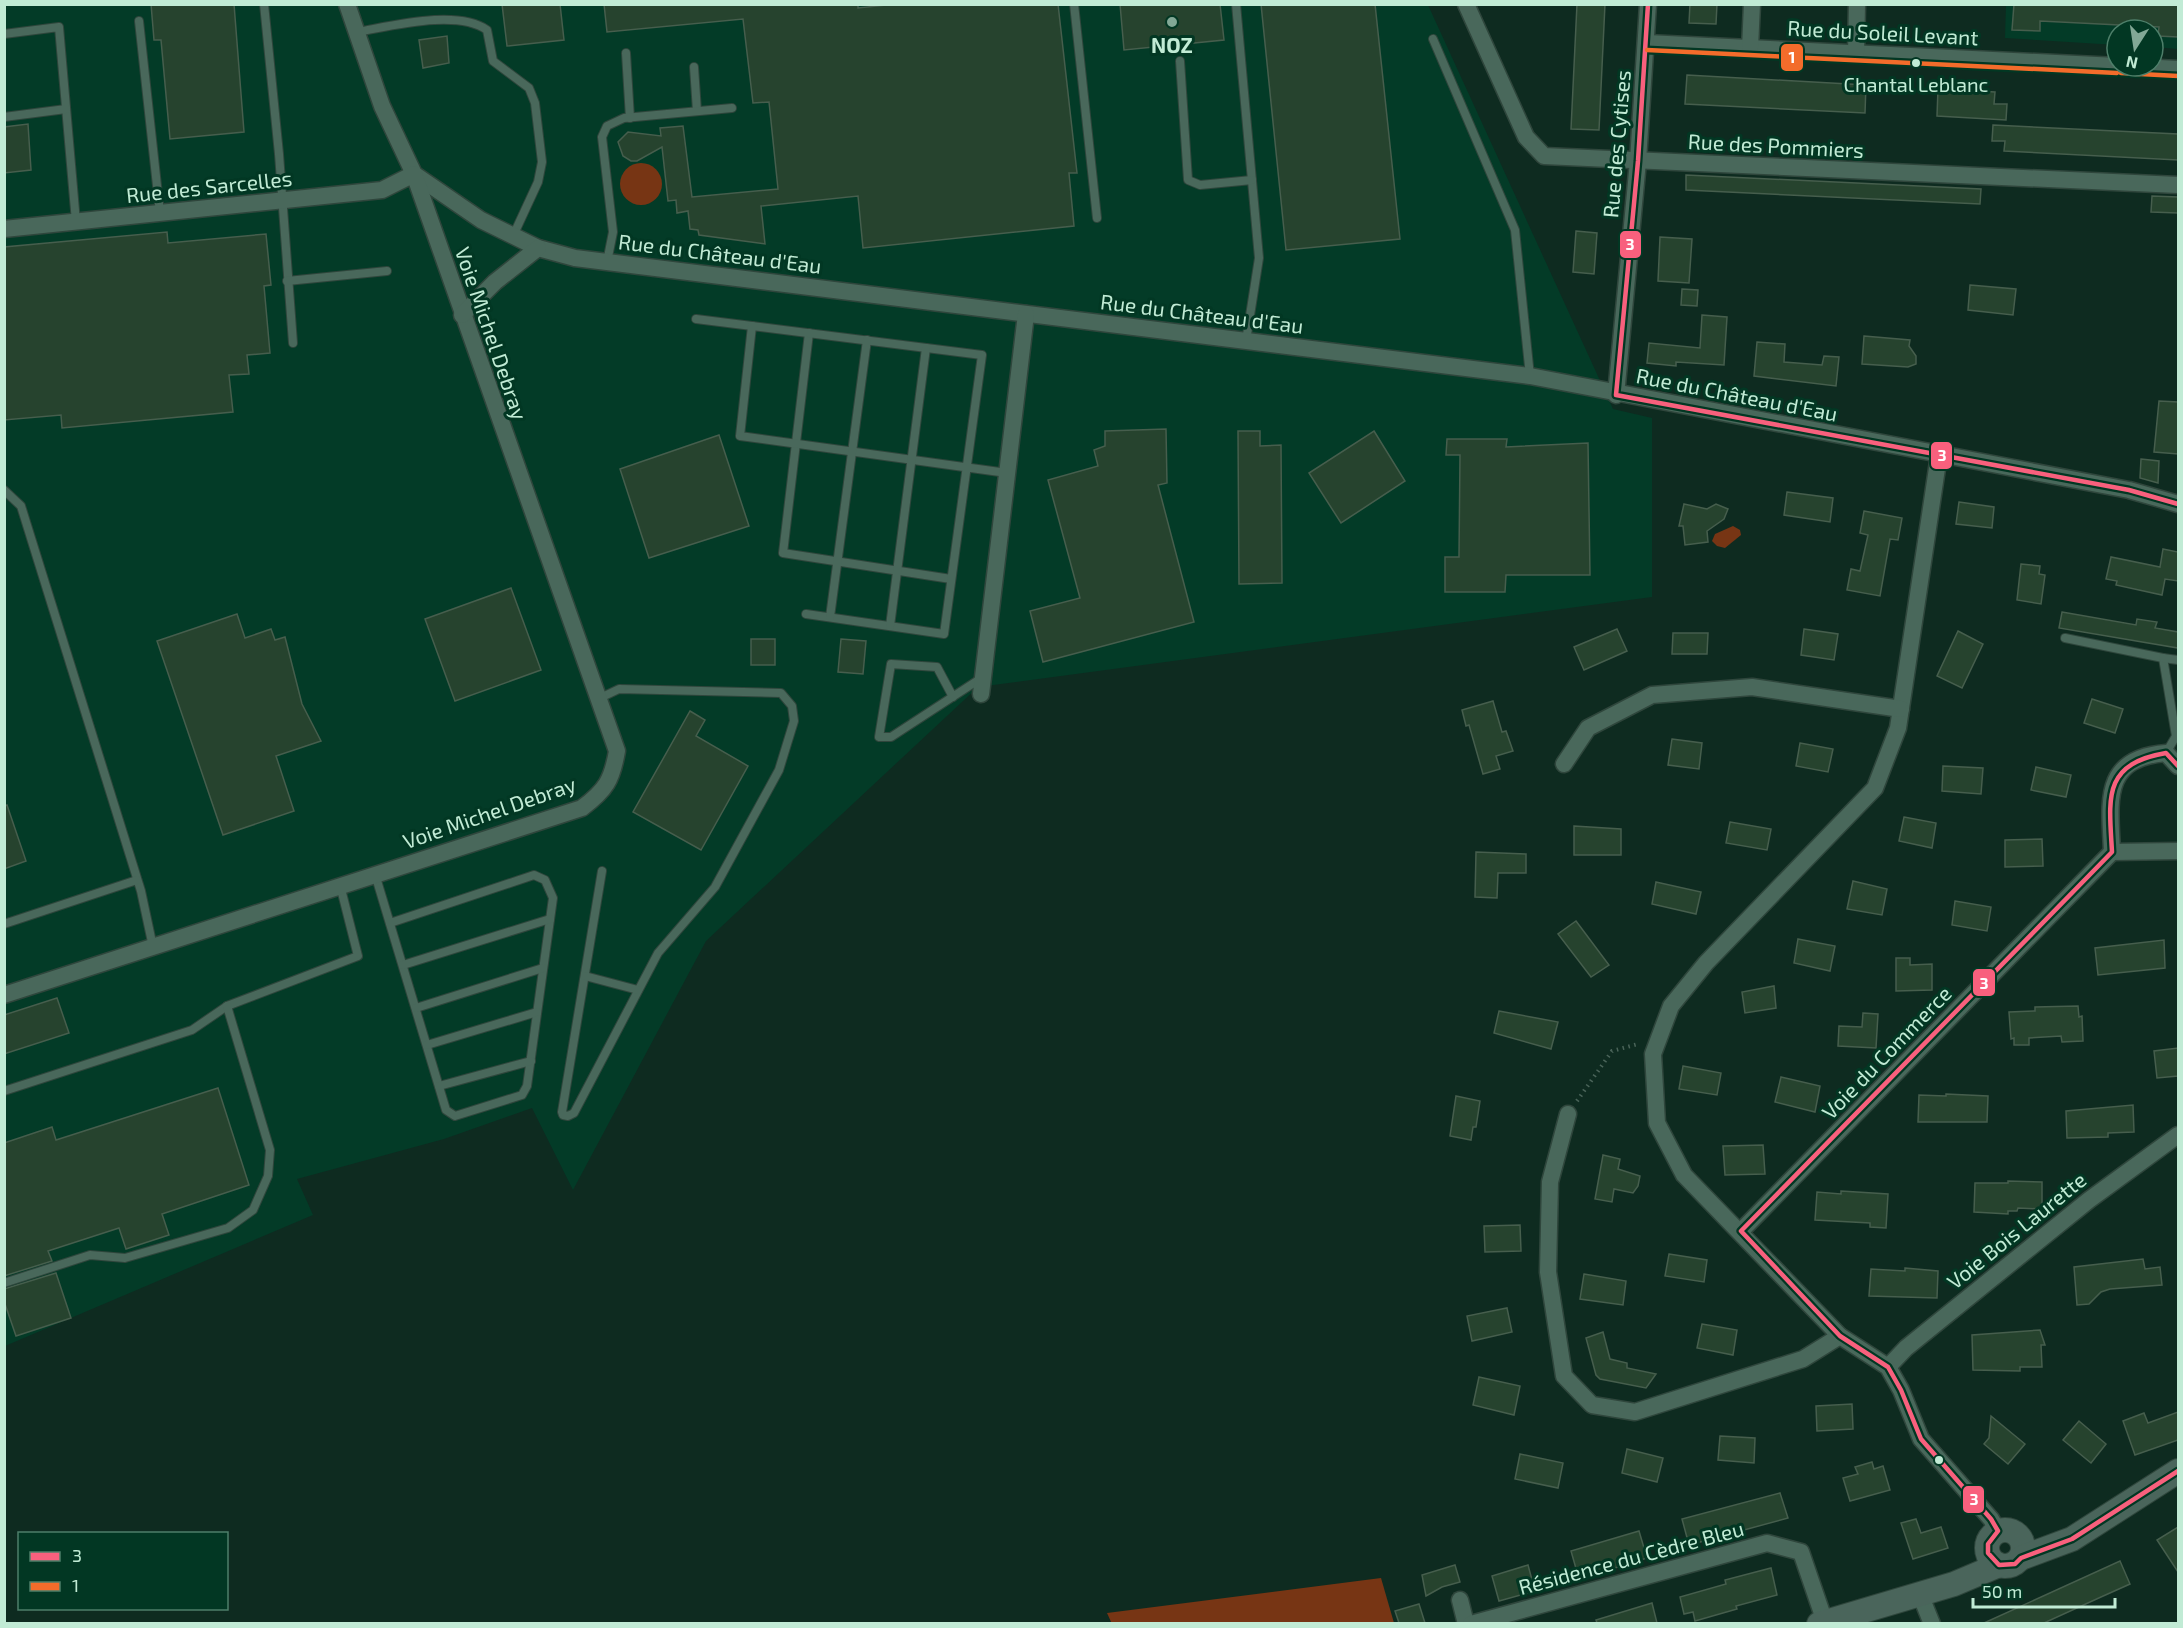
<svg xmlns="http://www.w3.org/2000/svg" width="2183" height="1628" viewBox="0 0 2183 1628" font-family="'Exo 2',sans-serif">
<rect width="100%" height="100%" fill="#0e2b20"/>
<g fill="#033b27">
<path d="M5 5H1428L1613 409 1652 418V597L978 687 706 941 573 1190 532 1108 444 1139 297 1179 313 1215 5 1346Z"/>
<path d="M2006 5H2178V49L2153 47V30H2117V45L2005 38Z"/>
</g>
<g fill="#773514">
<circle cx="641" cy="184" r="21"/>
<path d="M1733 526 1740 530 1741 535 1725 548 1717 546 1712 541 1715 534Z"/>
<path d="M1381 1578 1394 1623 1112 1624 1107 1613Z"/>
</g>
<g fill="#26432e" stroke="#465e4d" stroke-width="1.5">
<path d="M151 4H234L244 132 170 139 161 40H154Z"/>
<path d="M502 4H560L564 40 507 46Z"/>
<path d="M604 4H858V8L896 4H1058L1077 173H1069L1074 226 863 248 858 196 761 206 765 244 699 235 698 230 690 229 688 211 677 213 676 200 668 201 662 147 637 161H631L623 156 618 142 628 132 661 136 660 128 683 126 692 197 778 189 769 102 753 103 743 19 607 32Z"/>
<path d="M1120 4H1220L1224 40 1124 50Z"/>
<path d="M1261 4H1375L1400 239 1286 250Z"/>
<path d="M1577 4H1605L1599 130 1571 129Z"/>
<path d="M1690 4H1717L1716 24 1689 23Z"/>
<path d="M2014 4H2178V37L2158 36 2159 27 2040 21V31L2012 30Z"/>
<path d="M447 36 449 63 423 68 419 40Z"/>
<path d="M1687 75 1866 85 1865 113 1685 104Z"/>
<path d="M1938 89 1995 92 1994 104H2007L2006 120 1937 116Z"/>
<path d="M28 124 31 170 4 173V127Z"/>
<path d="M1993 125 2178 134V160L2004 151 2005 141H1992Z"/>
<path d="M1686 175 1981 189 1980 204 1686 190Z"/>
<path d="M2152 196 2178 197V213L2151 212Z"/>
<path d="M1576 231 1597 233 1594 274 1573 272Z"/>
<path d="M167 232 168 243 266 234 271 285 264 286 270 353 247 355 249 374 229 375 233 412 62 428 61 415 4 420V247Z"/>
<path d="M1660 237 1692 239 1689 283 1658 281Z"/>
<path d="M1970 285 2016 289 2013 315 1968 310Z"/>
<path d="M1682 289 1698 290 1697 306 1681 305Z"/>
<path d="M1702 315 1727 317 1724 365 1676 362V366L1647 363 1649 343 1700 348Z"/>
<path d="M1864 336 1910 340 1909 346 1916 356V364L1908 367 1862 364Z"/>
<path d="M1757 342 1785 344 1784 362 1822 365 1824 356 1839 357 1836 386 1754 376Z"/>
<path d="M2159 401 2178 402V454L2154 452Z"/>
<path d="M1166 429 1167 483 1158 485 1194 622 1043 662 1030 611 1080 598 1048 480 1098 466 1094 450 1105 446V431Z"/>
<path d="M1238 431H1260V446L1281 445 1282 583 1239 584Z"/>
<path d="M1374 431 1405 481 1341 523 1309 473Z"/>
<path d="M719 435 749 526 649 558 620 469Z"/>
<path d="M1447 439H1507L1506 447 1588 443 1590 575H1506L1505 592H1445V557H1459L1460 455H1446Z"/>
<path d="M2141 459 2159 461 2158 483 2140 478Z"/>
<path d="M1787 492 1833 498 1830 522 1784 515Z"/>
<path d="M1959 502 1994 507 1992 528 1956 524Z"/>
<path d="M1684 504 1707 509 1716 504 1728 509 1724 519 1707 531 1708 542 1685 545 1683 526H1679Z"/>
<path d="M1864 511 1902 518 1898 540 1890 539 1880 596 1847 590 1851 569 1860 571 1868 535 1860 533Z"/>
<path d="M2163 549 2178 552V581L2165 579 2162 595 2116 585 2117 581 2106 579 2111 557 2160 567Z"/>
<path d="M2021 564 2040 566 2039 574 2045 575 2041 604 2017 600Z"/>
<path d="M511 588 541 670 455 701 425 619Z"/>
<path d="M2062 612 2136 625 2137 619 2157 622 2155 628 2178 632V648L2059 628Z"/>
<path d="M237 614 245 638 271 629 275 640 285 637 302 704 321 741 276 756 294 811 223 835 157 641Z"/>
<path d="M1617 629 1627 651 1584 670 1574 647Z"/>
<path d="M1804 629 1838 634 1834 660 1801 655Z"/>
<path d="M1958 631 1983 644 1962 688 1937 676Z"/>
<path d="M1673 633H1708L1707 654H1672Z"/>
<rect x="751" y="639" width="24" height="26"/>
<path d="M841 639 866 641 863 674 838 672Z"/>
<path d="M2092 699 2123 709 2115 733 2084 723Z"/>
<path d="M1493 701 1502 732 1506 731 1513 751 1496 756 1500 769 1483 774 1469 725 1466 726 1462 710Z"/>
<path d="M690 711 705 720 696 736 748 766 701 850 633 812Z"/>
<path d="M1672 739 1702 743 1699 769 1668 765Z"/>
<path d="M1800 743 1833 749 1828 772 1796 766Z"/>
<path d="M1943 766 1983 768 1981 794 1942 791Z"/>
<path d="M2036 767 2071 775 2066 797 2031 790Z"/>
<path d="M7 805 26 861 4 869V806Z"/>
<path d="M1904 817 1936 823 1932 848 1899 841Z"/>
<path d="M1730 822 1771 829 1767 850 1726 843Z"/>
<path d="M1574 826 1621 829V855H1574Z"/>
<path d="M2042 839 2043 866 2005 867V840Z"/>
<path d="M1476 852 1526 854V873H1498L1497 898 1475 897Z"/>
<path d="M1853 881 1887 889 1882 915 1847 909Z"/>
<path d="M1656 882 1701 892 1696 914 1652 904Z"/>
<path d="M1955 901 1991 907 1987 931 1952 925Z"/>
<path d="M1576 921 1609 965 1591 977 1558 934Z"/>
<path d="M1798 939 1835 946 1830 971 1794 963Z"/>
<path d="M2164 940 2165 968 2098 975 2095 948Z"/>
<path d="M1896 958H1910V965L1932 964V990L1896 991Z"/>
<path d="M1774 986 1776 1008 1745 1013 1742 992Z"/>
<path d="M57 998 69 1033 4 1054V1015Z"/>
<path d="M2078 1006 2079 1017 2082 1016 2083 1041 2062 1042 2061 1036 2029 1038V1045H2014V1038L2011 1039 2009 1012 2035 1011V1007Z"/>
<path d="M1499 1011 1558 1022 1551 1049 1494 1033Z"/>
<path d="M1863 1013 1878 1014 1876 1048 1838 1046 1839 1026 1862 1027Z"/>
<path d="M2178 1048V1076L2157 1078 2154 1051Z"/>
<path d="M1683 1066 1721 1073 1717 1095 1679 1089Z"/>
<path d="M1781 1077 1820 1086 1815 1112 1775 1102Z"/>
<path d="M218 1088 249 1185 162 1214 169 1235 126 1249 119 1228 48 1251 52 1261 4 1276V1143L52 1127 56 1140Z"/>
<path d="M1946 1094 1988 1096 1987 1122H1918L1919 1095 1946 1096Z"/>
<path d="M1456 1096 1480 1101 1476 1127H1473L1471 1140 1450 1136Z"/>
<path d="M2133 1105 2134 1132 2108 1133V1137L2067 1138 2066 1111Z"/>
<path d="M1763 1145 1765 1174 1725 1175 1723 1146Z"/>
<path d="M1603 1155 1620 1159 1618 1169 1640 1176 1638 1186 1633 1193 1614 1189 1612 1202 1595 1199Z"/>
<path d="M2008 1181 2042 1182V1209L2018 1208 2017 1211H2008V1214L1974 1212 1975 1183H2008Z"/>
<path d="M1841 1191 1888 1194 1886 1228 1870 1227V1223L1815 1220 1817 1192 1841 1194Z"/>
<path d="M1520 1225 1521 1251 1485 1252 1484 1226Z"/>
<path d="M1669 1254 1707 1260 1704 1282 1665 1276Z"/>
<path d="M2143 1259 2145 1269 2160 1267 2162 1285 2110 1289 2101 1292 2089 1304 2077 1305 2074 1267Z"/>
<path d="M1905 1268 1938 1271 1937 1298 1869 1296 1871 1269 1905 1271Z"/>
<path d="M56 1273 71 1318 16 1336 4 1301V1289Z"/>
<path d="M1584 1274 1626 1281 1623 1305 1580 1299Z"/>
<path d="M1507 1308 1512 1332 1472 1341 1467 1316Z"/>
<path d="M1702 1324 1737 1330 1733 1355 1697 1348Z"/>
<path d="M2040 1330 2045 1345H2041L2042 1367H2020V1371L1973 1370 1972 1335Z"/>
<path d="M1603 1332 1610 1359 1627 1363V1368L1656 1374 1646 1388 1600 1379 1596 1375 1586 1338Z"/>
<path d="M1479 1377 1520 1386 1514 1415 1473 1405Z"/>
<path d="M1852 1404 1853 1429 1817 1431 1816 1406Z"/>
<path d="M2178 1412V1440L2135 1455 2123 1421 2144 1413 2148 1423Z"/>
<path d="M1991 1416 2025 1444 2008 1464 1984 1444 1989 1438Z"/>
<path d="M2079 1421 2106 1444 2091 1463 2063 1440Z"/>
<path d="M1720 1436 1755 1438 1754 1463 1718 1460Z"/>
<path d="M1627 1449 1663 1458 1657 1482 1622 1473Z"/>
<path d="M1520 1454 1563 1463 1558 1488 1515 1479Z"/>
<path d="M1872 1462 1874 1469 1883 1466 1890 1490 1850 1501 1843 1478 1858 1474 1855 1467Z"/>
<path d="M1780 1493 1788 1518 1689 1545 1682 1519Z"/>
<path d="M1916 1519 1921 1533 1941 1527 1948 1548 1913 1559 1901 1523Z"/>
<path d="M2178 1527V1572L2157 1540Z"/>
<path d="M1639 1531 1647 1558 1579 1579 1571 1551Z"/>
<path d="M2120 1561 2130 1584 2101 1597 2044 1623H1984Z"/>
<path d="M1455 1565 1460 1582 1442 1587 1426 1596 1422 1575Z"/>
<path d="M1528 1565 1535 1591 1499 1601 1492 1576Z"/>
<path d="M1771 1568 1777 1595 1736 1606 1737 1609 1695 1621 1693 1612 1684 1614 1680 1597 1726 1584 1725 1580Z"/>
<path d="M1652 1603 1657 1623H1597L1596 1620Z"/>
<path d="M1419 1604 1425 1623H1399L1395 1611Z"/>
</g>
<g fill="none" stroke-linecap="round" stroke-linejoin="round">
<defs>
<g id="lane">
<path d="M264 4 279 154 293 343"/>
<path d="M1074 4 1097 218"/>
<path d="M1236 4 1259 258 1246 341"/>
<path d="M139 21 160 213"/>
<path d="M357 32C392 26 457 9 487 30L493 61 529 88 535 103 542 162 538 182 513 236"/>
<path d="M4 34 59 27 76 222"/>
<path d="M1433 39 1515 230 1530 376"/>
<path d="M626 53 630 118"/>
<path d="M1180 61 1188 180 1200 185 1252 180"/>
<path d="M694 67 697 111"/>
<path d="M4 117 66 109"/>
<path d="M607 262 613 232 602 137 607 126 624 118 732 108"/>
<path d="M287 281 387 271"/>
<path d="M696 319 752 326"/>
<path d="M809 333 783 553 951 579"/>
<path d="M4 490 21 506 141 891 153 947"/>
<path d="M806 614 944 634 982 355 752 326 740 436 1007 473"/>
<path d="M830 617 867 340"/>
<path d="M890 626 926 348"/>
<path d="M2065 638 2163 658 2176 736 2166 753"/>
<path d="M2163 658 2178 660"/>
<path d="M953 697 937 667 891 664 879 737H891L983 677"/>
<path d="M598 699 619 689 781 693 792 706 794 721 779 770 715 887 658 953 574 1113 568 1116 563 1115 562 1112 602 871"/>
<path d="M375 874 446 1110 455 1116 522 1095 527 1086 553 898 545 880 534 875 390 923"/>
<path d="M4 924 137 880"/>
<path d="M403 965 550 919"/>
<path d="M585 976 638 990"/>
<path d="M416 1008 543 968"/>
<path d="M427 1045 537 1012"/>
<path d="M439 1086 531 1061"/>
<path d="M4 1091 192 1030 227 1006"/>
<path d="M4 1283 90 1255 125 1258 228 1228 253 1210 268 1176 270 1150 227 1006 358 956 340 885"/>
</g>
<g id="street">
<path d="M347 4 382 106 414 174 481 220 538 248 575 258 607 262 1530 376 2129 490 2178 504"/>
<path d="M1466 4 1526 137 1544 156 2178 185"/>
<path d="M1647 43 2117 66"/>
<path d="M1750 48 1752 4"/>
<path d="M1856 53 1857 4"/>
<path d="M2121 66 2178 69"/>
<path d="M4 229 382 190 414 174 617 751C612 780 606 790 582 808L4 995"/>
<path d="M462 315 495 282 538 248"/>
<path d="M1616 395 1638 161 1648 4"/>
<path d="M1939 455 1898 728 1875 788 1706 963 1671 1006 1653 1054 1657 1123 1684 1175 1840 1336 1888 1367 1901 1390 1921 1439 1991 1519 1998 1531"/>
<path d="M981 694 1026 314"/>
<path d="M1564 764 1588 728 1652 695 1752 687 1901 709"/>
<path d="M2112 852C2110 802 2101 758 2166 753L2178 766"/>
<path d="M2112 852 2178 851"/>
<path d="M1568 1114 1550 1182 1548 1272 1564 1376 1592 1405 1635 1412 1803 1359 1840 1336"/>
<path d="M1741 1231 2112 852"/>
<path d="M1888 1367 1906 1348 2089 1200 2178 1135"/>
<path d="M1920 1594 1932 1624"/>
<path d="M1460 1600 1466 1624"/>
<path d="M1471 1624 1767 1543 1801 1552 1825 1622"/>
</g>
<g id="secondary">
<circle cx="2005" cy="1548" r="18"/>
<path d="M2021 1558 2072 1539 2178 1471"/>
<path d="M1819 1624 1954 1584 1999 1565"/>
</g>
</defs>
<use href="#lane" stroke="#2f463c" stroke-width="10"/>
<use href="#street" stroke="#2f463c" stroke-width="19"/>
<use href="#secondary" stroke="#2f463c" stroke-width="26"/>
<path stroke="#4a6459" stroke-width="4" stroke-dasharray="1.5 4.5" stroke-linecap="butt" d="M1577 1101 1612 1051 1638 1044"/>
<use href="#lane" stroke="#49685b" stroke-width="8"/>
<use href="#street" stroke="#49685b" stroke-width="16"/>
<use href="#secondary" stroke="#4a655b" stroke-width="24"/>
<defs>
<g id="bus-1">
<path d="M1648 4 1638 161 1616 395 2129 490 2178 504"/>
<path d="M2178 766 2166 753C2102 764 2109 798 2112 852L1741 1231 1840 1336 1888 1367 1901 1390 1921 1439 1991 1519 1998 1531 1988 1544V1553L1999 1565 2015 1564 2021 1558 2072 1539 2178 1471"/>
</g>
<g id="bus-2">
<path d="M1647 50 2117 73"/>
<path d="M2121 73 2178 76"/>
</g>
</defs>
<use href="#bus-1" stroke="#023723" stroke-width="9"/>
<use href="#bus-2" stroke="#023723" stroke-width="9"/>
<use href="#bus-1" stroke="#f8607d" stroke-width="4.5"/>
<use href="#bus-2" stroke="#f36c2b" stroke-width="4.5"/>
</g>
<circle fill="#82a896" stroke="#023723" stroke-width="2" cx="1172" cy="22" r="6"/>
<g fill="#c1ebd5" stroke="#023723" stroke-width="2">
<circle cx="1916" cy="63" r="5"/>
<circle cx="1939" cy="1460" r="5"/>
</g>
<g text-anchor="middle" dominant-baseline="central" stroke-width="6" stroke-linejoin="round" paint-order="stroke">
<g font-size="20" fill="#c1ebd5" stroke="#023723">
<text x="1916" y="84">Chantal Leblanc</text>
</g>
<g font-size="21" fill="#c1ebd5" stroke="#023723">
<text transform="translate(1883 32) rotate(3)">Rue du Soleil Levant</text>
<text transform="translate(1616 144) rotate(-85)">Rue des Cytises</text>
<text transform="translate(1776 145) rotate(3)">Rue des Pommiers</text>
<text transform="translate(209 186) rotate(-6)">Rue des Sarcelles</text>
<text transform="translate(720 253) rotate(7)">Rue du Château d'Eau</text>
<text transform="translate(1202 313) rotate(7)">Rue du Château d'Eau</text>
<text transform="translate(492 333) rotate(71)">Voie Michel Debray</text>
<text transform="translate(1737 394) rotate(11)">Rue du Château d'Eau</text>
<text transform="translate(489 812) rotate(-19)">Voie Michel Debray</text>
<text transform="translate(1886 1052) rotate(-46)">Voie du Commerce</text>
<text transform="translate(2016 1230) rotate(-39)">Voie Bois Laurette</text>
<text transform="translate(1631 1557) rotate(-15)">Résidence du Cèdre Bleu</text>
</g>
<g font-size="21" font-weight="bold" fill="#c1ebd5" stroke="#023723">
<text x="1172" y="44">NOZ</text>
</g>
</g>
<g stroke="#023723" stroke-width="2">
<rect x="1780" y="43" width="24" height="29" rx="6" fill="#f36c2b"/>
<rect x="1619" y="230" width="23" height="29" rx="6" fill="#f8607d"/>
<rect x="1930" y="441" width="23" height="29" rx="6" fill="#f8607d"/>
<rect x="1972" y="968" width="24" height="29" rx="6" fill="#f8607d"/>
<rect x="1962" y="1485" width="23" height="29" rx="6" fill="#f8607d"/>
</g>
<g font-size="16" text-anchor="middle" font-weight="bold" fill="#fff">
<text x="1792" y="63">1</text>
<text x="1630" y="250">3</text>
<text x="1942" y="461">3</text>
<text x="1984" y="989">3</text>
<text x="1974" y="1505">3</text>
</g>
<rect width="2183" height="1628" fill="none" stroke="#c1ebd5" stroke-width="12"/>
<rect x="18" y="1532" width="210" height="78" fill="#023723" stroke="#4e7f6a" stroke-width="1.5"/>
<rect x="30" y="1552" width="30" height="9" fill="#f8607d" stroke="#4e7f6a" stroke-width="1.5"/>
<text x="72" y="1562" font-size="18" fill="#c1ebd5">3</text>
<rect x="30" y="1582" width="30" height="9" fill="#f36c2b" stroke="#4e7f6a" stroke-width="1.5"/>
<text x="72" y="1592" font-size="18" fill="#c1ebd5">1</text>
<g transform="translate(2135 48) rotate(192)"><circle r="28" fill="#023723" stroke="#4e7f6a" stroke-width="1.5"/>
<path d="M0-4.5L10 22L0 15L-10 22Z" fill="#82a896"/>
<text y="-9" font-size="16" font-weight="bold" text-anchor="middle" fill="#c1ebd5">N</text>
</g>
<path d="M1973 1598v9h142v-9" fill="none" stroke="#c1ebd5" stroke-width="3"/>
<text x="1982" y="1598" font-size="18" fill="#c1ebd5" stroke="#023723" stroke-width="4.5" paint-order="stroke">50 m</text>
</svg>
